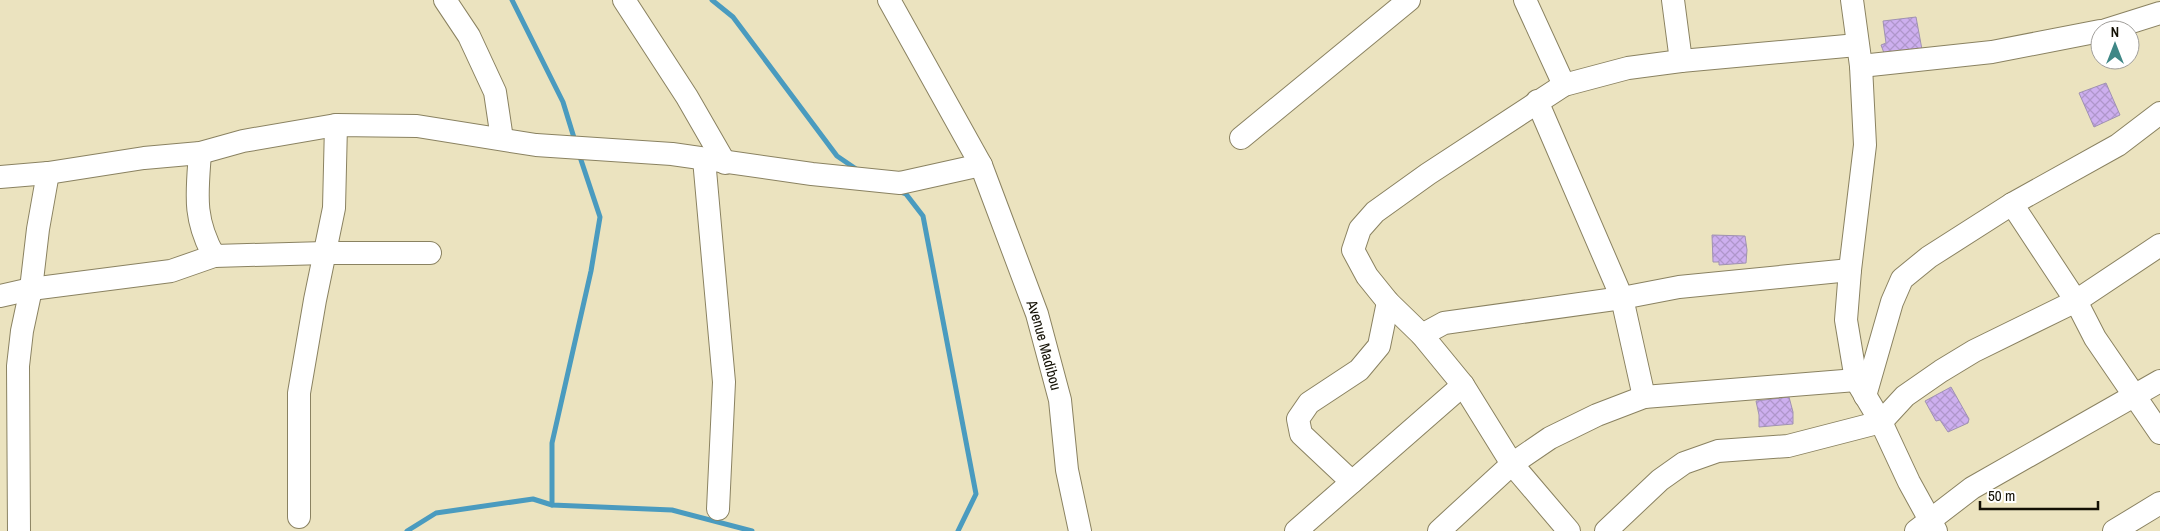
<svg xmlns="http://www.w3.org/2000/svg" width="2160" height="531" viewBox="0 0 2160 531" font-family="'Archivo Narrow',sans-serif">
<defs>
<pattern id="building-cross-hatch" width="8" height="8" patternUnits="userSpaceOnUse" patternTransform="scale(1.25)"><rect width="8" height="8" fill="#cdafef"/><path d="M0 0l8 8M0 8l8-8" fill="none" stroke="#af96cb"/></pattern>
</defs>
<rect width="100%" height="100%" fill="#ebe3bf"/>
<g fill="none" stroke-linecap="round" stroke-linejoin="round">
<g stroke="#4a9bbf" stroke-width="5">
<path d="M512 0 563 102 575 141"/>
<path d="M712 0 733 17 837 156 859 171"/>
<path d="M579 154 600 217 591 271 552 443V505L672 510 752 531"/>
<path d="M900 192 906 194 923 216 976 494 958 531"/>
<path d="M407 531 436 513 533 499 552 505"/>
</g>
</g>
<g fill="url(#building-cross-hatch)" stroke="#a092b1">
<path d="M1916 17 1923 55 1884 53 1881 45 1886 43 1883 21Z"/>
<path d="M2106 83 2120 115 2094 127 2079 93Z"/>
<path d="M1712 235 1745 236 1747 250 1746 263 1719 265V262H1713Z"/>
<path d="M1951 387 1969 419 1968 423 1948 432 1940 420 1936 421 1925 401Z"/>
<path d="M1789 397 1793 412V424L1759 427V415L1756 401Z"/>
</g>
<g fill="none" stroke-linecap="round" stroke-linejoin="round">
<defs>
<g id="minor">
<path d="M445 0 469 36 495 92 502 139"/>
<path d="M624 0 687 97 725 163"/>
<path id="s1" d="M889 0 981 165 1037 314 1060 400 1067 470 1080 531"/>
<path d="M1525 0 1564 85"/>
<path d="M1673 0 1681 61"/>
<path d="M1852 0 1861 66 1865 145 1850 270 1846 320 1856 380 1881 422 1909 482 1936 531"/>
<path d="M2106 30 2160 13"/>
<path d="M1861 66 1992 52 2100 31"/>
<path d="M1537 101 1622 298 1644 397"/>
<path d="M1241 138 1409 0"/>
<path d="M200 153C197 194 193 218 214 256L325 253H430"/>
<path d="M704 159 724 382 718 509"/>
<path d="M0 177 48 173 144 158 200 153 243 141 336 125 417 126 536 145 672 154 812 174 900 183 981 165"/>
<path d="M2012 204 2076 301 2095 338 2160 433"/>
<path d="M0 296 31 289 171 271 214 256"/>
<path d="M1422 335 1444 323 1622 298 1679 287 1850 270"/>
<path d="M1865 396 1892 302 1902 279 1929 257 2012 204 2118 145 2160 113"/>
<path d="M1352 482 1301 434 1298 419 1309 403 1359 370 1379 346 1388 302"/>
<path d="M299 517V393L315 300 334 208 336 125"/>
<path d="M19 531 18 366 22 331 31 289 38 229 48 173"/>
<path d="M1296 531 1463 385"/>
<path d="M1439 531 1512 464 1550 438 1597 415 1644 397 1856 380"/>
<path d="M1569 531 1512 464 1463 385 1422 335 1388 302 1367 276 1353 250 1360 229 1375 212 1428 174 1564 85 1628 68 1681 61 1857 45"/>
<path d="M1606 531 1660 480 1684 463 1718 451 1788 446 1881 422 1905 396 1941 371 1974 351 2076 301 2160 245"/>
<path d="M1916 531 1972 488 2160 381"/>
<path d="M2114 531 2160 503"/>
</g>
</defs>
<use href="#minor" stroke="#8a8261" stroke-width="24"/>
<use href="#minor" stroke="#fff" stroke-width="22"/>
</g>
<g text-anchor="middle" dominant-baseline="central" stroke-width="4" stroke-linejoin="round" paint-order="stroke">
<g font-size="15" fill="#131004" stroke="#fff">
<text stroke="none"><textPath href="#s1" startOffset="380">Avenue Madibou</textPath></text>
</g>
</g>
<g transform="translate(2115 45)"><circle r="24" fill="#ffffff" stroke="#a19f9b"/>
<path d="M0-4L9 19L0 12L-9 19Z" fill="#3f8786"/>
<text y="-8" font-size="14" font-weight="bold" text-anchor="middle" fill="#131004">N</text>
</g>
<path d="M1980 501v8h118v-8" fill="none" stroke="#131004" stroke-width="2.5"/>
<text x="1988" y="501" font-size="15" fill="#131004" stroke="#ffffff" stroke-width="4" paint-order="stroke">50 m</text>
</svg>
